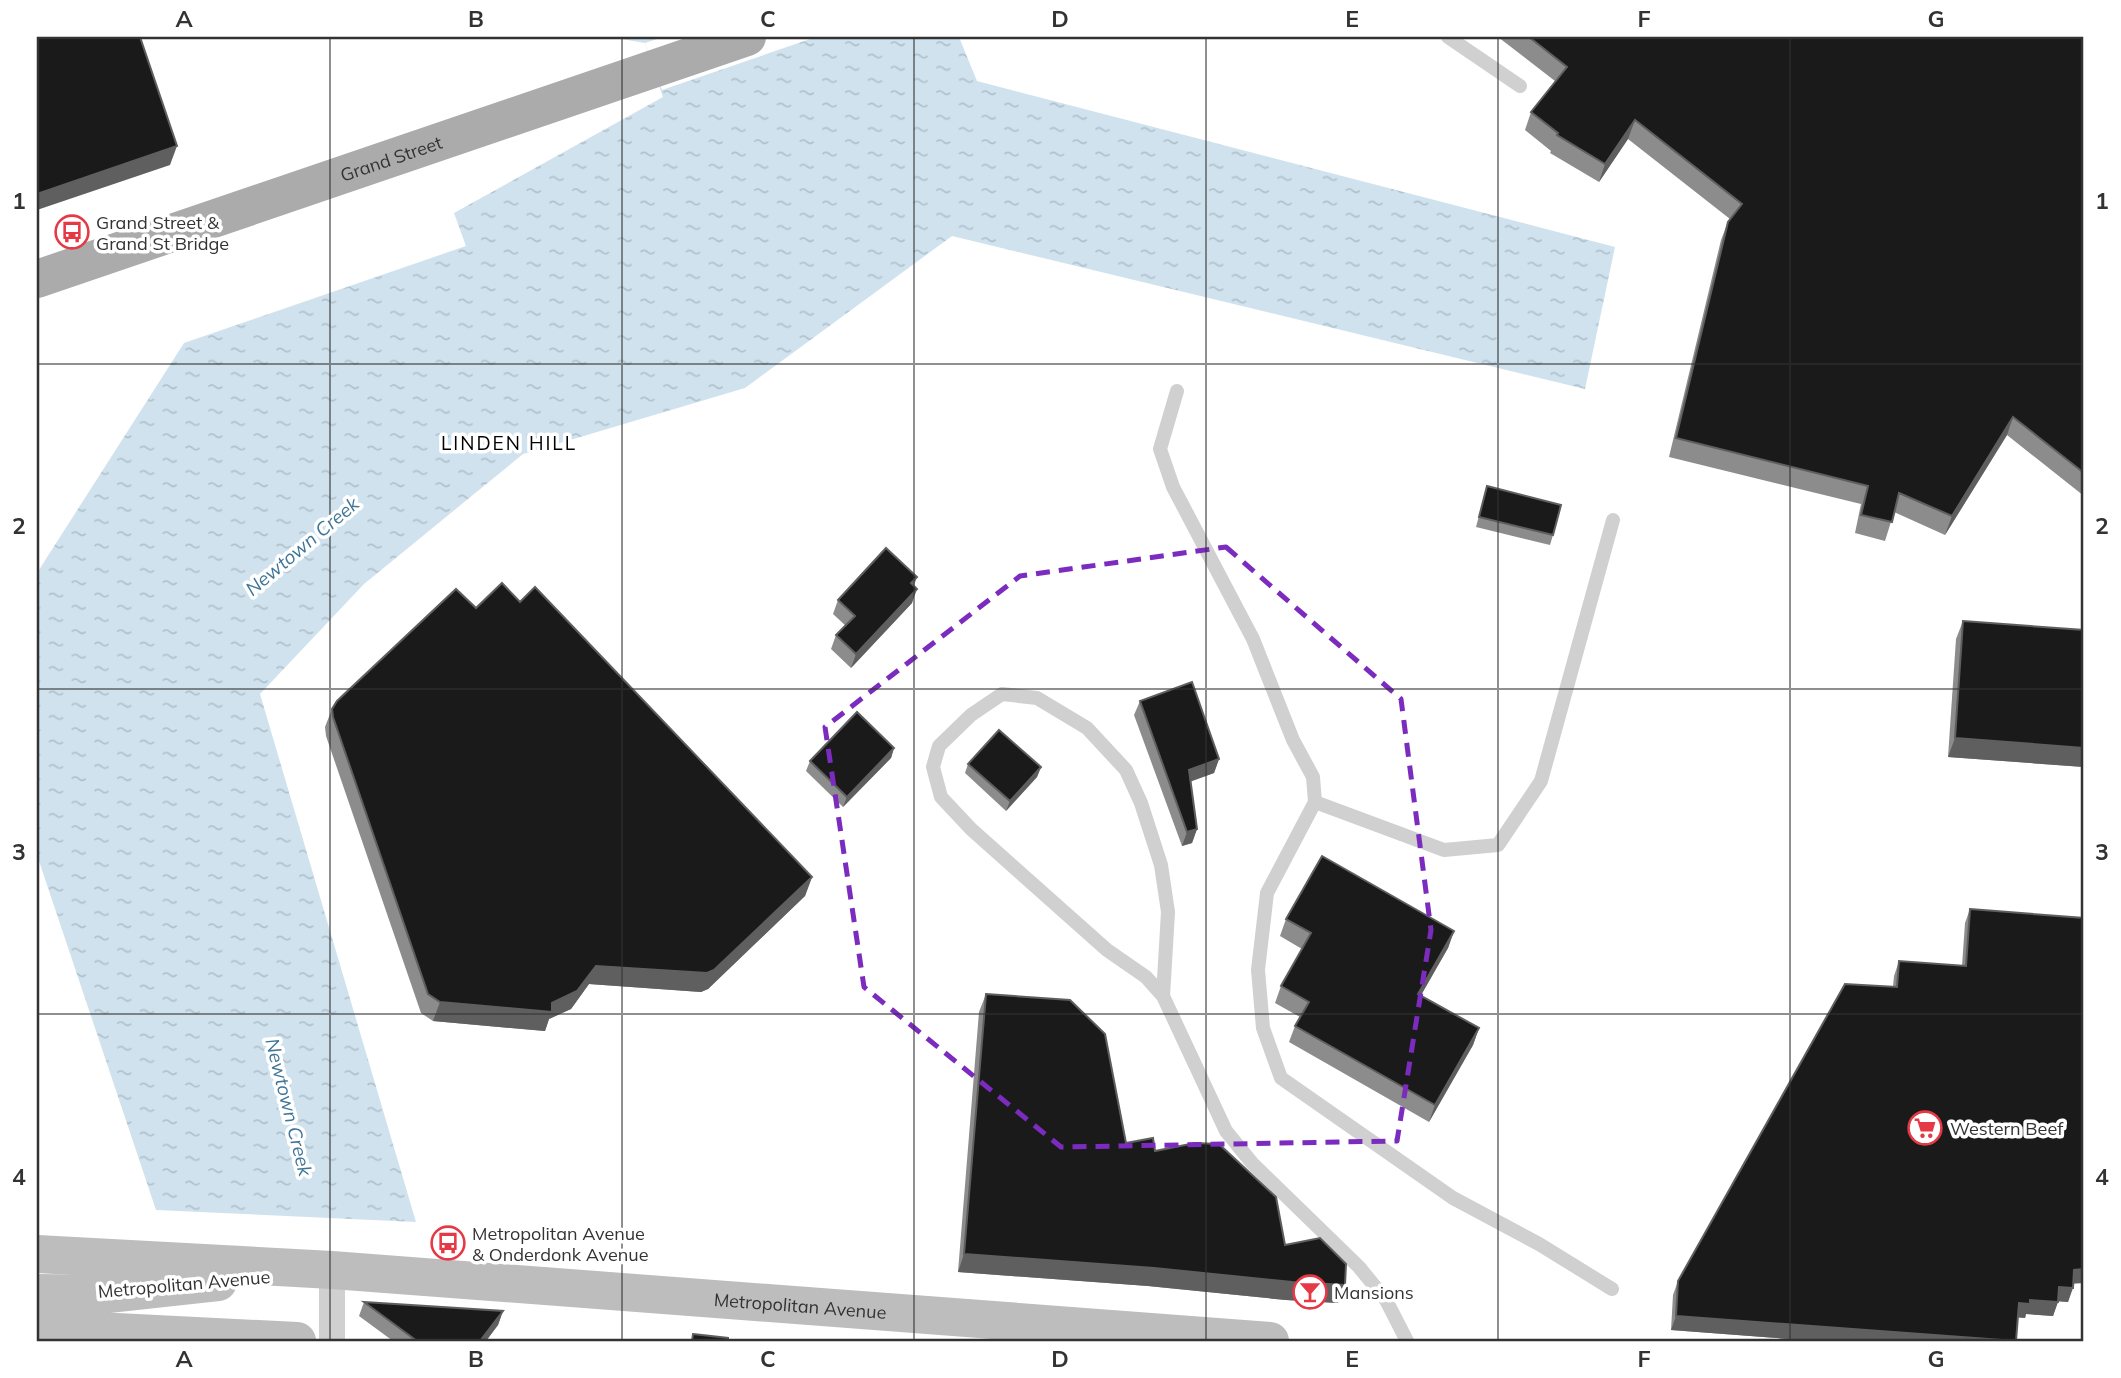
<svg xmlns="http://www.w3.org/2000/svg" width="2121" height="1378" viewBox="0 0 2121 1378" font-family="Mulish,sans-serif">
<defs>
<pattern id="water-ripples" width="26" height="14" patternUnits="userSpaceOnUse" patternTransform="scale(1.75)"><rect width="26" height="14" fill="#cfe2ee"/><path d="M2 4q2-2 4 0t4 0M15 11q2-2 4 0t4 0" fill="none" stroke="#b2c2cd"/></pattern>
</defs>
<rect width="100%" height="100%" fill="#fff"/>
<path fill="url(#water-ripples)" d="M610 37H959L977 81 1615 247 1585 389 952 236 745 388 523 454 364 584 260 694 416 1222 156 1210 37 855V573L184 343 466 246 454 213 663 97 645 43Z"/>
<path fill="#fff" d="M663 37H816L662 90 645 43Z"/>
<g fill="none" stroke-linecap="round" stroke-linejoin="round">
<g stroke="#d0d0d0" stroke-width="14">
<path d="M1448 37 1520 86"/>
<path d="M1177 391 1160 449 1173 487 1253 639 1293 740 1313 777 1315 802 1267 893 1258 970 1263 1028 1281 1078 1453 1198 1539 1244 1612 1289"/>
<path d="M1315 802 1444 850 1498 845 1541 781 1613 520"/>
<path d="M1163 996 1168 912 1161 865 1141 803 1126 770 1087 728 1037 698 1002 694 971 715 939 746 933 767 941 797 971 829 1107 950 1146 977 1163 996 1226 1131 1252 1163 1359 1267 1386 1300 1407 1341"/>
</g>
<path stroke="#d0d0d0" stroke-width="26" d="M332 1270V1341"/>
<g stroke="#bdbdbd" stroke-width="38">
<path id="s1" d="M37 1254 332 1270 1270 1341"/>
<path d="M37 1293 108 1294 218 1282"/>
<path d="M37 1328 297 1341"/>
</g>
<path stroke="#ababab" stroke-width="38" id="s2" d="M37 279 747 37"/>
</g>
<g fill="#8c8c8c">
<path d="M1498 37H2084V496L2007 435 1945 535 1894 512 1885 541 1855 533 1861 504 1669 457 1721 240 1728 222 1730 219 1628 139 1599 182 1550 153 1551 151 1525 130 1531 112 1555 81Z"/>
<path d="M1487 486 1553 535 1550 545 1476 527Z"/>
<path d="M917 577 914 586 912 603 851 668 831 649 836 635 846 626 833 614 838 600Z"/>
<path d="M520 602 812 877 805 896 708 989 701 992 589 984 571 1009 549 1019 545 1031 433 1021 421 1013 326 736 325 727 332 709 476 608Z"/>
<path d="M1963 621 2084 630V767L1948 757 1956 639Z"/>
<path d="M1140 701 1219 759 1214 773 1191 781 1197 829 1192 843 1182 846 1134 715Z"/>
<path d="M894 748 891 758 843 807 806 771 810 761Z"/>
<path d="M968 764 1041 767 1037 777 1006 811 965 773Z"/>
<path d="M1970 909 2073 1284 2068 1302 2058 1301 2053 1316 2026 1314 2025 1318 2017 1317 2016 1341H1815L1671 1330 1673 1295 1678 1281 1893 987 1894 976 1899 961 1962 966 1965 923Z"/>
<path d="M1286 919 1454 931 1448 948 1421 995 1479 1028 1473 1045 1429 1122 1289 1042 1295 1026 1300 1017 1275 1003 1281 986 1302 949 1280 936Z"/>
<path d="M986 994 1126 1143 1155 1151 1285 1245 1338 1303 1286 1300 1148 1286 958 1272 979 1012Z"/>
<path d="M364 1302 503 1311 498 1325 486 1341H393L359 1316Z"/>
</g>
<g fill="#5f5f5f">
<path d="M1635 120 1628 139 1599 182 1605 164Z"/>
<path d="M177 146 170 165 37 210V194Z"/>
<path d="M2013 417 2007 435 1945 535 1952 516Z"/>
<path d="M917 589 912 603 851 668 856 654Z"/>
<path d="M1955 738 2084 748V767L1948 757Z"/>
<path d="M894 748 891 758 843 807 847 797Z"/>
<path d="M1219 759 1214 773 1184 784 1189 770Z"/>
<path d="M1041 767 1037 777 1006 811 1010 801Z"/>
<path d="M1197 829 1192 843 1182 846 1187 832Z"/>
<path d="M812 877 805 896 708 989 701 992 589 984 571 1009 549 1019 545 1031 433 1021 440 1002 552 1003 596 966Z"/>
<path d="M1454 931 1448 948 1412 1011 1418 994Z"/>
<path d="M1479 1028 1473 1045 1429 1122 1435 1105Z"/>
<path d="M964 1254 1154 1268 1345 1285 1338 1303 1286 1300 1148 1286 958 1272Z"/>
<path d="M2084 1269V1283L2069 1284 2074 1270Z"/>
<path d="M2059 1287 2073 1288 2068 1302 2054 1301Z"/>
<path d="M2030 1300 2058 1302 2053 1316 2026 1314 2025 1318 2013 1317 2019 1303Z"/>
<path d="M503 1311 498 1325 486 1341H480Z"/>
<path d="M1676 1316 2008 1341H1815L1671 1330Z"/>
</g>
<g fill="#1a1a1a" stroke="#5f5f5f" stroke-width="2">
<path d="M37 37H140L177 146 37 194Z"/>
<path d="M1529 37H2084V473L2013 417 1952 516 1899 493 1892 522 1861 515 1868 486 1676 438 1728 222 1742 204 1635 120 1605 164 1557 135 1558 133 1531 112 1567 67Z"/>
<path d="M1487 486 1561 505 1553 535 1479 517Z"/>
<path d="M886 548 917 577 911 583 917 589 856 654 836 635 855 616 838 600Z"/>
<path d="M502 583 520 602 535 587 812 877 714 970 707 973 596 966 577 991 552 1003V1012L440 1002 428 994 333 717 332 709 337 701 456 589 476 608Z"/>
<path d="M1963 621 2084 630V748L1955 738Z"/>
<path d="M1192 682 1219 759 1189 770 1197 829 1187 832 1140 701Z"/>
<path d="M857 712 894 748 847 797 810 761Z"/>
<path d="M999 730 1041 767 1010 801 968 764Z"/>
<path d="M1322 856 1454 931 1418 994 1479 1028 1435 1105 1295 1026 1309 1002 1281 986 1311 933 1286 919Z"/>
<path d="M1970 909 2084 918V1269L2074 1270 2073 1288 2059 1287 2058 1302 2030 1300V1304L2019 1303 2016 1341 1676 1316 1678 1281 1845 984 1897 987 1899 961 1966 966Z"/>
<path d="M986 994 1070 1000 1105 1034 1126 1143 1153 1138 1155 1151 1195 1143 1219 1144 1276 1197 1285 1245 1320 1238 1346 1264 1345 1285 1292 1282 1154 1268 964 1254Z"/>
<path d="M364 1302 503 1311 480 1341H417Z"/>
<path d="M693 1334 728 1338V1341H692Z"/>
</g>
<path fill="none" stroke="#7b2cbf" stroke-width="5" stroke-dasharray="14 9" stroke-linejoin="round" d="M1226 547 1401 699 1431 930 1397 1141 1061 1147 864 987 825 727 1020 576Z"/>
<path fill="none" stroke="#333" stroke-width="2" stroke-opacity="0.55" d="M330 37V1341M622 37V1341M914 37V1341M1206 37V1341M1498 37V1341M1790 37V1341M37 364H2084M37 689H2084M37 1014H2084"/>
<defs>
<symbol id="bus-ring" viewBox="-11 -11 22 22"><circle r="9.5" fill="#fff" stroke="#e63946" stroke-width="1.5"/><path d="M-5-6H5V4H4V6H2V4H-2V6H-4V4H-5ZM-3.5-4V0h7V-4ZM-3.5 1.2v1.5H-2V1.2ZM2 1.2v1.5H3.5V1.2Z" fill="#e63946"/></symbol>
<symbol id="supermarket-ring" viewBox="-11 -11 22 22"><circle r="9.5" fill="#fff" stroke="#e63946" stroke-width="1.5"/><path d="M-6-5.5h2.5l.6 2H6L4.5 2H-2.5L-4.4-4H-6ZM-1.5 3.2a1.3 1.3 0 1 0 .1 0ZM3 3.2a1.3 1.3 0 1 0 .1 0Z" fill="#e63946"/></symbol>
<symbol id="bar-ring" viewBox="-11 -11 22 22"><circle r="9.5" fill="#fff" stroke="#e63946" stroke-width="1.5"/><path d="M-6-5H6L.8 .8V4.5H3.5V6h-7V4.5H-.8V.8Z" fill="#e63946"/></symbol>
</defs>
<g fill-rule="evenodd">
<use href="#bus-ring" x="53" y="213" width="38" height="38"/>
<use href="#supermarket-ring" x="1906" y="1109" width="38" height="38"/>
<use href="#bus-ring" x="429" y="1224" width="38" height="38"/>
<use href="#bar-ring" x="1291" y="1273" width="38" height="38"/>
</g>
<g text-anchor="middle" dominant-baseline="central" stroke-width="7" stroke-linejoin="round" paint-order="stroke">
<g font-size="18" fill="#333" stroke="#fff">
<text stroke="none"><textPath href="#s2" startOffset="374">Grand Street</textPath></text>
<text transform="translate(184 1284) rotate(-5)">Metropolitan Avenue</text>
<text stroke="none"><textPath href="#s1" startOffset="765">Metropolitan Avenue</textPath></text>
</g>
<g font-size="18" fill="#333" stroke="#fff" text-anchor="start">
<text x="96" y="222">Grand Street &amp;<tspan x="96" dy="21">Grand St Bridge</tspan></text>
<text x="1950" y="1128">Western Beef</text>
<text x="472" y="1233">Metropolitan Avenue<tspan x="472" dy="21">&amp; Onderdonk Avenue</tspan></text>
<text x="1334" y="1292">Mansions</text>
</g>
<g font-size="19" letter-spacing="2" fill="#000" stroke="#fff">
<text x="509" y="443">LINDEN HILL</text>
</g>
<g font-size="19" font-style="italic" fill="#3f7597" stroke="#fff">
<text transform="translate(302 546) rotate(-40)">Newtown Creek</text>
<text transform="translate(289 1107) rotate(76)">Newtown Creek</text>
</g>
</g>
<rect width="2121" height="1378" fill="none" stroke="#ffffff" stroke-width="77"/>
<rect x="38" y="38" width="2044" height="1302" fill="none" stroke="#333" stroke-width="2.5"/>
<g font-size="23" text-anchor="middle" font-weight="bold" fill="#333">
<text x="184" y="27">A</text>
<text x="476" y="27">B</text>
<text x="768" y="27">C</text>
<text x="1060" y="27">D</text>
<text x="1352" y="27">E</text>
<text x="1644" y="27">F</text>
<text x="1936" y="27">G</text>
<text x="19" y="209">1</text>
<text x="2102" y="209">1</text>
<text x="19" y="534">2</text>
<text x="2102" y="534">2</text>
<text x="19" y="860">3</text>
<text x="2102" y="860">3</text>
<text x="19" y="1185">4</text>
<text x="2102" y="1185">4</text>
<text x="184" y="1367">A</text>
<text x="476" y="1367">B</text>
<text x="768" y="1367">C</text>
<text x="1060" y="1367">D</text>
<text x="1352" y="1367">E</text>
<text x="1644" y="1367">F</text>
<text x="1936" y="1367">G</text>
</g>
</svg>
